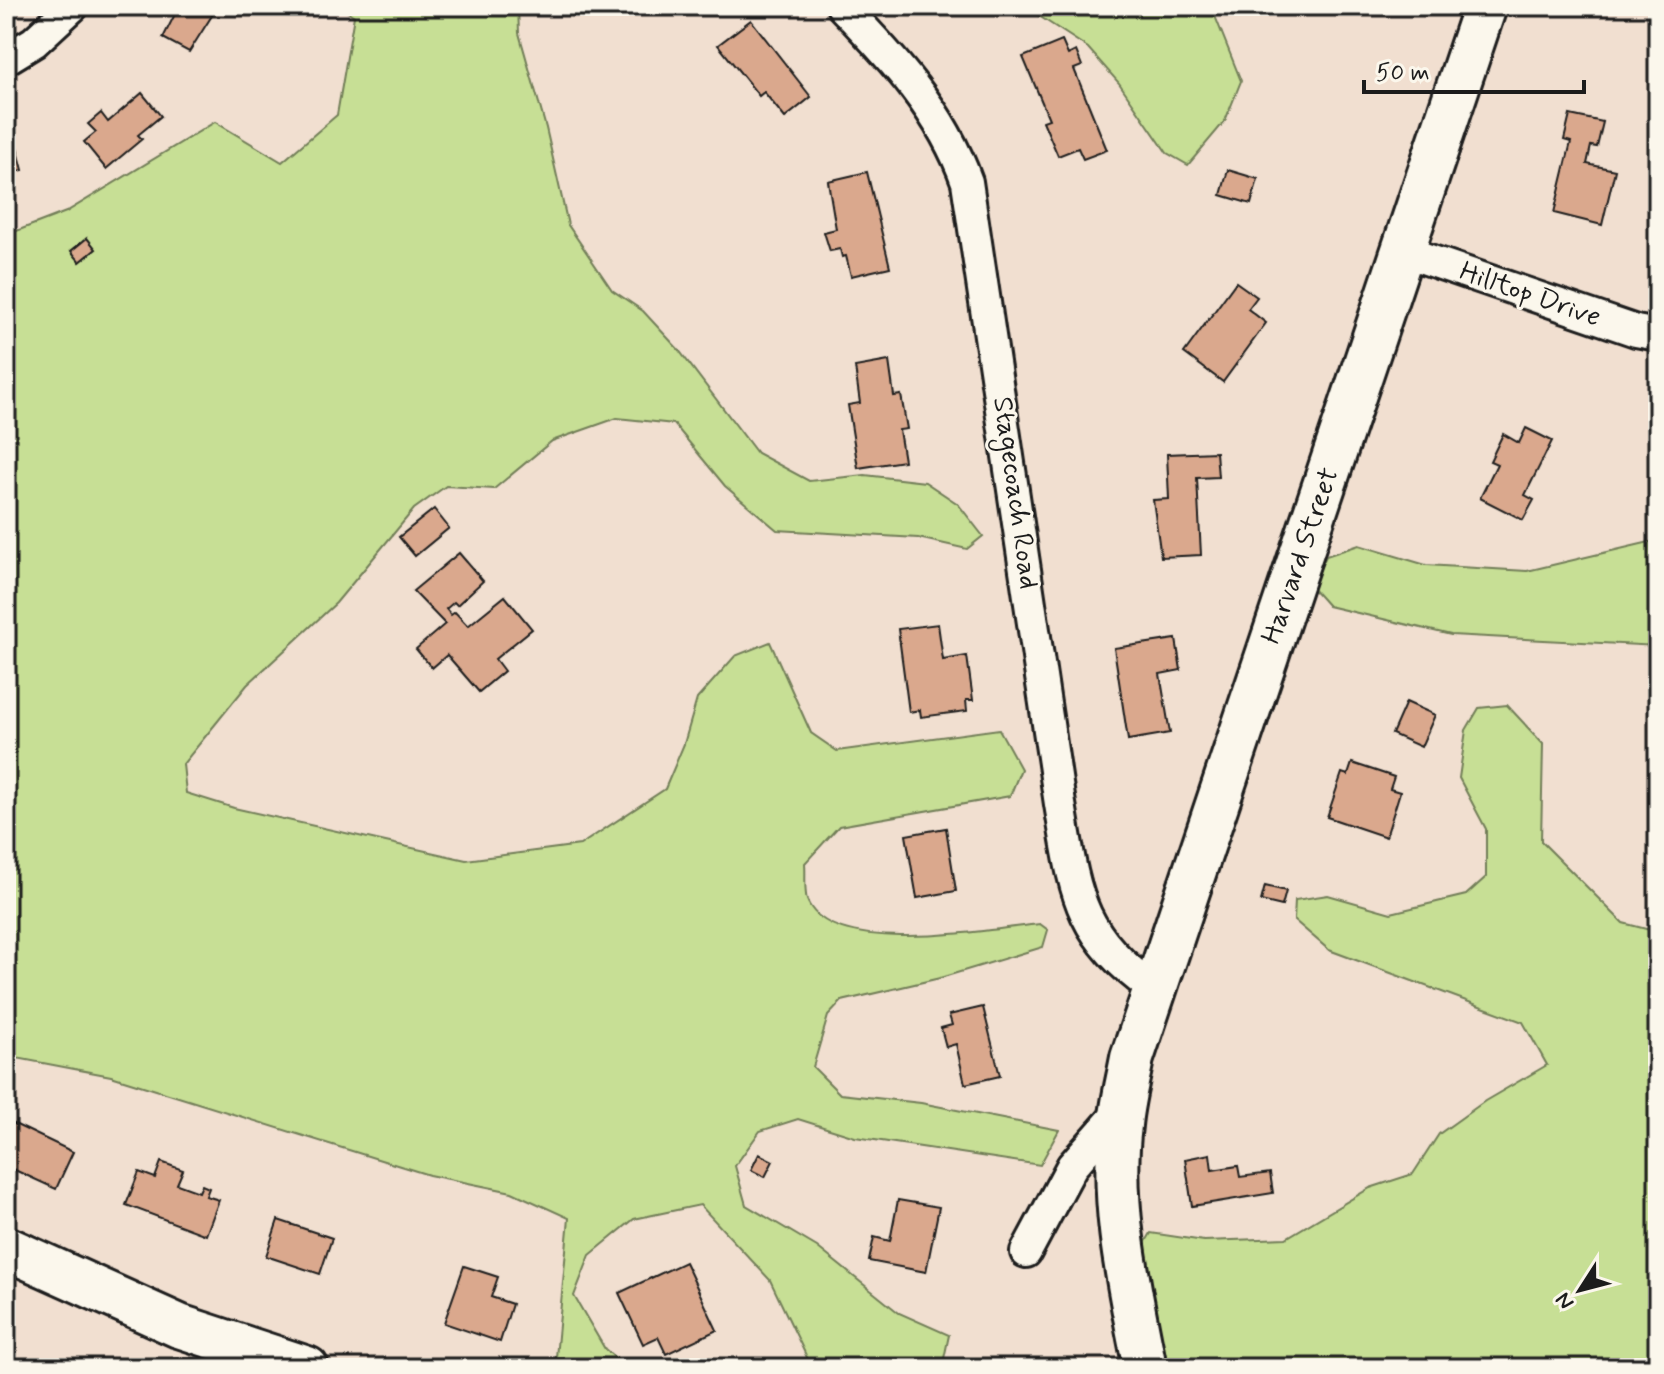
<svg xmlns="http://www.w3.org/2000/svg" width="1664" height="1374" viewBox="0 0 1664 1374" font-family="Mynerve,sans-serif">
<rect width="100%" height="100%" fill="#f1dfd0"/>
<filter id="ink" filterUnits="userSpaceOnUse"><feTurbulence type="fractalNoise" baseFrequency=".0125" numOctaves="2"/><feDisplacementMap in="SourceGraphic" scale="16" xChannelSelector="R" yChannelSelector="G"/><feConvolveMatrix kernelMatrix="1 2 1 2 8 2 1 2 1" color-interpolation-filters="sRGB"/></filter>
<g filter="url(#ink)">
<g fill="#c7df95" stroke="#727e58" stroke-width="2">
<path d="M339 6H518L519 33 546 128 568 225 612 290 643 311 678 349 757 453 809 481 865 475 925 482 958 504 983 536 967 549 918 538 777 530 725 486 674 424 617 418 552 441 494 489 446 486 414 509 336 603 247 685 183 764 186 793 234 808 466 860 580 845 665 789 684 744 697 699 735 656 770 642 811 733 837 751 999 729 1021 769 1010 796 839 826 805 863C806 874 804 890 807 900 830 959 990 929 1040 924L1048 930 1043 947 940 978 842 1001 828 1016 813 1067 840 1094 921 1103 1059 1130 1040 1165 855 1137 798 1119 760 1131 735 1166 746 1205 817 1247 899 1313 949 1335 942 1368H812L770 1280 700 1205 634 1219 590 1255 574 1296 605 1349 627 1368H555L569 1218 512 1192 429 1175 111 1076 6 1056V235L66 212 215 122 282 162 337 115 354 16Z"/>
<path d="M1030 6H1211L1241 81 1225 121 1188 165 1167 153 1119 83 1088 48 1039 16Z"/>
<path d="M1658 540V646L1451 635 1328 606 1311 587 1326 556 1359 545 1426 565 1527 571Z"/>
<path d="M1507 705 1543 744 1541 841 1623 923 1658 932V1368L1168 1366 1138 1255 1151 1233 1204 1241 1286 1238 1370 1188 1413 1174 1439 1134 1485 1101 1547 1065 1523 1022 1329 950 1294 920 1295 900 1328 895 1391 913 1466 895 1486 877V829L1459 778 1466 730 1479 708Z"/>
</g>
<g fill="#daa88d" stroke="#1c1c1c" stroke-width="2">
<path d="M179 6H218L189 52 163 38Z"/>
<path d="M751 20 811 97 785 118 764 92 759 96 718 45Z"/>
<path d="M1062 41 1068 55 1076 51 1082 66 1074 69 1107 150 1083 159 1078 148 1058 156 1043 121 1049 119 1023 57Z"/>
<path d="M142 93 161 116 138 135 142 139 106 169 84 142 96 132 88 124 101 113 108 122Z"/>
<path d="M1570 115 1603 122 1597 147 1591 146 1587 164 1615 170 1602 225 1554 213 1571 142 1564 140Z"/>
<path d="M12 128 23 170 6 174V129Z"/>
<path d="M1228 170 1258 179 1251 204 1221 195Z"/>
<path d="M867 172 890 267 851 276 846 256 842 257 840 249 830 251 824 232 836 229 828 181Z"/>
<path d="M87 238 96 249 80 262 71 251Z"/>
<path d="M1236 282 1257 297 1248 309 1266 323 1223 382 1184 353Z"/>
<path d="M889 361 894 396 901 395 907 429 899 430 904 461 858 468 848 405 860 403 855 367Z"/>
<path d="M1526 428 1552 441 1525 495 1534 500 1523 520 1480 498 1497 464 1490 461 1503 434 1519 443Z"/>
<path d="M1216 452 1218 477 1197 478 1201 555 1161 557 1153 500 1169 499 1167 454Z"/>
<path d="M434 509 449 528 415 556 399 537Z"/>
<path d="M459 553 483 581 457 605 454 602 446 609 451 615 455 612 468 626 505 596 532 629 495 659 504 671 479 692 447 655 432 668 416 649 445 624 413 591Z"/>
<path d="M938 624 943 660 967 656 973 700H966L967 711 921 717 920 710 909 712 898 629Z"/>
<path d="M1176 639 1181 670 1160 674 1170 733 1128 740 1114 648Z"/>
<path d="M1406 702 1435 715 1421 747 1392 734Z"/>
<path d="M1352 763 1394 777 1390 789 1400 792 1386 837 1327 817 1342 773 1348 775Z"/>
<path d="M946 828 956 891 917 898 906 835Z"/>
<path d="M1265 886 1286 891 1282 906 1261 901Z"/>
<path d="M983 1007 1000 1076 965 1084 956 1044 946 1047 941 1028 952 1025 949 1015Z"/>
<path d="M6 1120 73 1152 56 1189 6 1166Z"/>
<path d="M759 1154 773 1161 765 1177 751 1170Z"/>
<path d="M1210 1154 1212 1170 1238 1166 1240 1177 1270 1173 1273 1193 1192 1206 1185 1159Z"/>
<path d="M161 1162 183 1170 177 1184 199 1192 202 1185 209 1188 206 1196 219 1200 206 1235 126 1205 139 1172 155 1178Z"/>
<path d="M898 1200 939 1207 926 1272 869 1261 874 1237 890 1241Z"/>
<path d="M278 1220 332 1238 320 1274 266 1256Z"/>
<path d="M685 1262 717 1330 666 1354 658 1337 643 1344 619 1293Z"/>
<path d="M464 1266 498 1277 491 1297 512 1304 500 1342 444 1323Z"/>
</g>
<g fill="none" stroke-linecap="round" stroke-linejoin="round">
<defs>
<g id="minor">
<path d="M842 6C893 59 942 111 967 182L1060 804C1075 893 1077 934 1155 990"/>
<path d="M6 59 34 42 73 6"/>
<path d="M1403 251 1636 331 1658 335"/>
<path d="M1026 1252 1072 1166 1123 1108"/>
</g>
<g id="secondary">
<path d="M6 1248 179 1326 307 1368"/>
<path d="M1145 1368C1130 1290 1110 1205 1120 1125 1122 1102 1128 1080 1132 1058L1485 6"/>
</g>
</defs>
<use href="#minor" stroke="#1c1c1c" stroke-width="36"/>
<use href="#secondary" stroke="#1c1c1c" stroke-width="48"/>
<use href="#minor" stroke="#fbf7ec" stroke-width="30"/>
<use href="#secondary" stroke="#fbf7ec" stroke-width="42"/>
</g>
</g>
<g text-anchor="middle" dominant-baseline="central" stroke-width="6" stroke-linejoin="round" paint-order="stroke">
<g font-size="28" fill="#1c1c1c" stroke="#fbf7ec">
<text transform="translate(1530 295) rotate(19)">Hilltop Drive</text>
<text transform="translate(1015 493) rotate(82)">Stagecoach Road</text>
<text transform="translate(1301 556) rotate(-71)">Harvard Street</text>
</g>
</g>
<rect width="1664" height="1374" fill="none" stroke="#fbf7ec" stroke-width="32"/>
<rect x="16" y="16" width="1632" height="1342" fill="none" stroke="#1c1c1c" stroke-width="3" filter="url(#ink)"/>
<g transform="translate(1580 1290) rotate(234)" stroke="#fbf7ec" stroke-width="6" paint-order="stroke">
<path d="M0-6L14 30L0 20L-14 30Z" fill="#1c1c1c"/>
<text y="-12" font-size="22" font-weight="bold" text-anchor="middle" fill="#1c1c1c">N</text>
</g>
<path d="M1364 80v12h220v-12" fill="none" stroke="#1c1c1c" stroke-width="4"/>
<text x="1376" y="80" font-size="24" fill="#1c1c1c" stroke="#fbf7ec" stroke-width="6" paint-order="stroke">50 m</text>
</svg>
